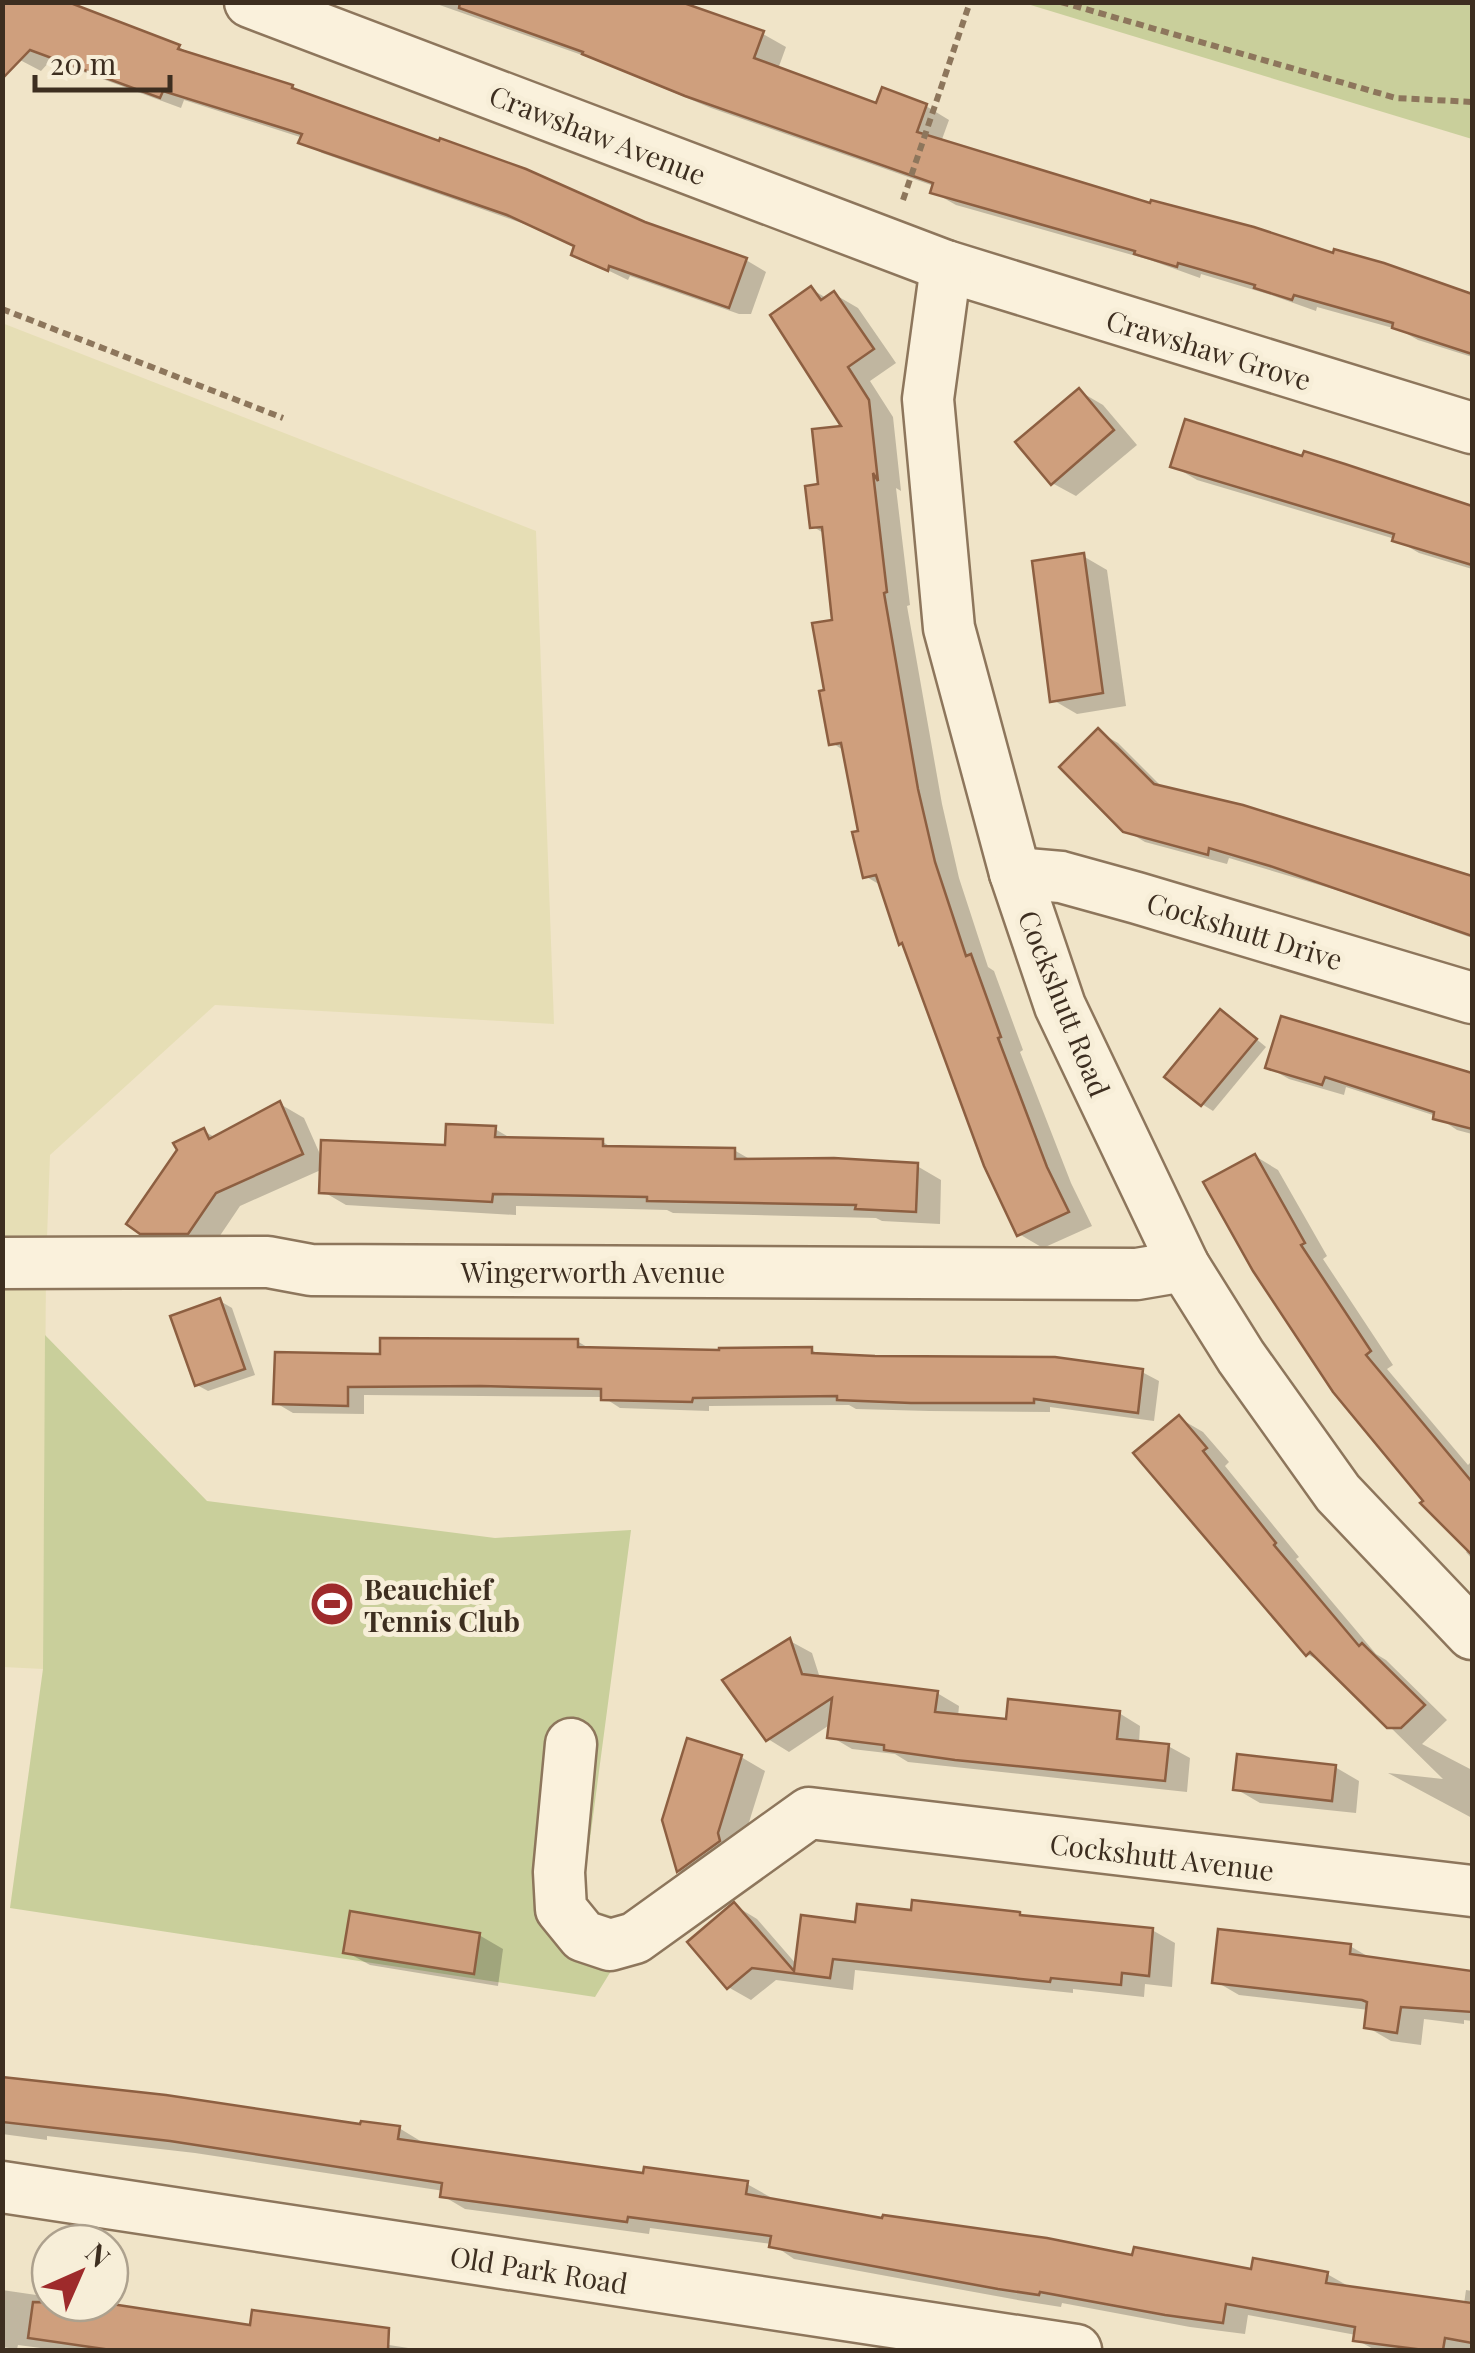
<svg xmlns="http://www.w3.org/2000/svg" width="1475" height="2353" viewBox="0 0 1475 2353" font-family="'Playfair Display',serif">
<rect width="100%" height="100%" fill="#f0e4c8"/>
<g fill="#e6deb5">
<path d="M2 323 536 531 554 1024 215 1005 50 1155 47 1238 2 1239Z"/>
<path d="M46 1274 43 1669 3 1667 2 1275Z"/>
</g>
<g fill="#c9cf9b">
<path d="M1024 3H1472V139Z"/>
<path d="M45 1335 207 1501 495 1538 631 1530 581 1907 640 1924 595 1997 10 1908 43 1669Z"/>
</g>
<g fill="#0003">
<path d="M431 2H680L763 34 786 47 778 69 877 107 926 106 949 120 941 142 1335 257 1384 266 1472 296V357L1418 340 1400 330 1317 307 1316 311 1271 295 1201 274 1200 278 1150 260 956 205 933 192 934 186 711 108 596 60Z"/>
<path d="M2 42 179 47 199 59 292 88 644 225 746 260 766 272 751 314H739L630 276 628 280 574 254 577 247 530 226 322 153 302 142 303 138 184 100 181 108 51 60 41 71 20 60Z"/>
<path d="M811 289 828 299 834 294 858 308 896 363 870 381 893 417 901 491 896 488 910 605 907 606 942 804 959 878 988 967 994 971 1023 1050 1020 1052 1071 1183 1092 1226 1043 1248 1019 1234 906 946 901 943 882 886 865 876 861 833 845 751 832 743 827 692 835 622 825 534 812 526 821 486 845 428Z"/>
<path d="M1079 391 1103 405 1137 445 1076 496 1052 483Z"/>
<path d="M1304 459 1472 509V569L1419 553 1395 539 1197 480 1173 466Z"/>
<path d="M1083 556 1107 570 1126 706 1077 714 1053 700Z"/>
<path d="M1099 732 1118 743 1164 789 1242 807 1472 879V938L1353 895 1229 858 1227 864 1145 842 1125 830Z"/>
<path d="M1232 1019 1266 1047 1213 1111 1202 1104Z"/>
<path d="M1282 1019 1472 1075V1134L1457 1130 1436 1116 1346 1087 1344 1095 1289 1079 1268 1067Z"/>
<path d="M280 1104 304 1118 323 1161 448 1147 495 1129 514 1140 603 1142 614 1149 734 1150 753 1161 917 1166 941 1180 940 1224 882 1221 876 1218 673 1213 667 1210 516 1206V1215L346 1205 322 1191 323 1169 240 1206 213 1246H166L141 1232 204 1131 216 1138Z"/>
<path d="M1255 1156 1278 1170 1327 1256 1323 1259 1393 1365 1387 1369 1468 1465 1472 1461V1559L1466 1552 1470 1549 1426 1501Z"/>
<path d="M220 1301 232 1308 255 1375 208 1391 197 1385Z"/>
<path d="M577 1341 592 1350 722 1353 812 1350 822 1356 1142 1372 1159 1381 1154 1421 1050 1407V1412L929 1411 856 1409 849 1405 709 1406V1411L620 1408 603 1397 364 1395V1414L293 1413 276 1403 383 1357Z"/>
<path d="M1179 1418 1203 1432 1229 1462 1225 1466 1299 1557 1296 1559 1376 1654 1386 1660 1447 1720 1422 1744 1472 1770V1818L1388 1773 1443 1779 1327 1665 1307 1654Z"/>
<path d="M790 1641 812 1653 820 1678 937 1693 959 1706 958 1717 1008 1722 1119 1713 1140 1726 1139 1743 1168 1746 1190 1758 1187 1792 908 1762 895 1754 852 1749 830 1736 831 1724 789 1752 768 1739Z"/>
<path d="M741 1757 765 1771 741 1848 703 1884 679 1871 664 1820Z"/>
<path d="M1335 1767 1359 1781 1356 1813 1260 1803 1236 1789Z"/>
<path d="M734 1905 757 1919 797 1965 857 1925 913 1913 1019 1914 1027 1918 1152 1930 1175 1943 1172 1987 1145 1984 1144 1997 1073 1989V1993L855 1970 853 1990 776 1980 751 2000 728 1987Z"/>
<path d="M479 1935 503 1949 498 1986 370 1965 346 1952Z"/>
<path d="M1350 1946 1374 1960 1471 1973 1472 1965V2021L1464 2020V2024L1424 2019 1421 2045 1391 2041 1367 2027 1369 2010 1239 1995 1215 1981Z"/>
<path d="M2 2079 399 2128 422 2142 421 2145 646 2176 747 2184 770 2197 769 2201 1134 2258 1253 2272 1327 2274 1350 2287 1464 2304 1466 2290 1472 2291V2350H1375L1355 2339 1356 2335 1248 2315 1245 2334 1190 2327 1062 2303 1061 2307 1023 2301 794 2259 772 2244 650 2228 649 2234 465 2209 443 2196 444 2191 195 2153 47 2136V2140L2 2134Z"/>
<path d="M2 2290 50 2297V2303L380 2340 378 2350H56L18 2345 17 2349 2 2347Z"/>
<path d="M389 2345 421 2350H389Z"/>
</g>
<g fill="#cf9f7d" stroke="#8d5f41" stroke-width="2.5">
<path d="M2 2H68L180 45 178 49 293 85 292 88 439 141 440 138 526 169 645 222 747 258 729 308 609 266 608 271 571 255 574 246 507 215 298 143 302 134 163 91 160 98 30 50 2 79Z"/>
<path d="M460 2H681L764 31 754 58 876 103 882 87 927 104 917 132 1150 203 1151 200 1254 227 1333 253 1334 249 1384 263 1472 294V354L1392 328 1393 323 1294 295 1292 300 1254 288 1255 285 1178 263 1177 267 1134 254 1135 251 930 193 933 183 685 96 582 54 583 52 459 8Z"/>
<path d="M811 286 821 300 834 291 874 349 848 367 869 400 878 481 873 473 887 592 884 593 918 789 935 862 966 956 971 954 1001 1037 998 1038 1047 1167 1069 1212 1017 1236 984 1166 902 943 899 945 876 875 863 878 852 832 858 831 841 743 829 745 819 691 824 690 812 623 832 620 822 527 810 528 805 486 818 484 812 429 841 426 770 315Z"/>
<path d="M1079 388 1114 430 1051 485 1015 442Z"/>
<path d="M1185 419 1302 456 1304 451 1345 464 1472 506V565L1392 541 1394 534 1170 467Z"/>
<path d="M1084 553 1103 693 1050 702 1032 561Z"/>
<path d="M1098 728 1154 784 1243 805 1472 876V936L1270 866 1209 848 1208 855 1123 832 1059 767Z"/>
<path d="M1220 1009 1257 1039 1201 1106 1164 1077Z"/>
<path d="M1281 1016 1472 1073V1129L1433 1119 1434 1112 1325 1077 1322 1085 1265 1068Z"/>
<path d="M280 1101 303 1154 216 1193 188 1234H140L126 1224 177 1150 173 1143 204 1128 209 1139Z"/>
<path d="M446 1124 496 1126 495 1137 603 1139V1146L735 1148V1159L834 1158 918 1163 916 1212 855 1209 856 1205 647 1201V1197L493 1194 492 1202 319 1193 321 1140 445 1145Z"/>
<path d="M1255 1154 1305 1243 1301 1245 1371 1351 1366 1355 1472 1482V1555L1420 1503 1423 1501 1333 1392 1253 1271 1203 1182Z"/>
<path d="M220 1298 245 1369 195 1386 170 1316Z"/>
<path d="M380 1338 578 1339V1347L719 1350V1348L812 1347V1353L875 1356 1055 1357 1143 1369 1138 1413 1034 1399V1403H911L837 1400V1396L693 1398 692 1402 601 1400V1389L481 1386 348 1387V1406L273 1404 275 1352 380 1354Z"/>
<path d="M1179 1415 1207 1448 1203 1451 1276 1543 1274 1545 1359 1646 1362 1643 1425 1705 1401 1728H1387L1310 1652 1306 1656 1133 1453Z"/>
<path d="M790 1638 802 1674 938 1691 935 1712 1006 1719 1008 1699 1120 1711 1117 1739 1169 1744 1165 1781 955 1760 884 1750V1745L827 1738 832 1698 766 1741 722 1680Z"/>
<path d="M687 1738 742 1755 718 1833 720 1841 677 1872 662 1820Z"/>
<path d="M1237 1754 1336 1765 1332 1801 1233 1790Z"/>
<path d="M912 1900 1020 1912V1915L1153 1928 1149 1976 1122 1973 1121 1985 1051 1978 1050 1982 833 1959 830 1978 752 1968 727 1989 687 1942 734 1902 794 1971 801 1915 855 1922 857 1904 911 1910Z"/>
<path d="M350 1911 480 1933 474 1974 343 1953Z"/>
<path d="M1218 1929 1351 1944 1350 1954 1472 1971V2012L1401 2007 1397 2033 1364 2028 1367 2002 1362 2000 1212 1983Z"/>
<path d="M2 2077 166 2095 360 2124 361 2121 400 2126 398 2139 643 2173 644 2167 748 2181 746 2194 882 2218 883 2215 1047 2238 1132 2255 1134 2247 1251 2269 1253 2258 1291 2265 1328 2272 1326 2283 1472 2303V2343L1445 2338 1443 2350H1424L1353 2341 1355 2327 1226 2304 1223 2323 1165 2315 1040 2292 1039 2295 998 2289 769 2247 771 2236 628 2217 627 2222 440 2197 442 2183 170 2141 2 2122Z"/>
<path d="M33 2302 105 2303 250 2325 252 2310 389 2328 388 2350H111L28 2338Z"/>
</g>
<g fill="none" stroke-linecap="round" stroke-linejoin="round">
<defs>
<g id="minor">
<path d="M250 2 946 266 1472 428"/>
<path d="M946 266 928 399 949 628 1015 873 1060 1006 1184 1266 1241 1357 1338 1493 1472 1634"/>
<path d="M1015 873 1061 877 1137 898 1472 998"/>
<path d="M2 1263 268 1262 311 1270 1137 1274 1184 1266"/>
<path d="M571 1744 559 1872 561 1909 583 1936 610 1945 635 1938 809 1813 1472 1891"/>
<path d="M2 2187 1076 2350"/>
</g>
</defs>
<use href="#minor" stroke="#8d765c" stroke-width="55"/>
<g stroke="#8d765c" stroke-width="6" stroke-dasharray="8 5" stroke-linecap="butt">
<path d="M1061 2 1396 98 1472 102"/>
<path d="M903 200 970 2"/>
<path d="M2 309 283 418"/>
</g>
<use href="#minor" stroke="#faf1dc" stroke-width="50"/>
</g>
<defs>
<symbol id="stadium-disc" viewBox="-11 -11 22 22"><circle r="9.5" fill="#9e2a2b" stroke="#f7eed8"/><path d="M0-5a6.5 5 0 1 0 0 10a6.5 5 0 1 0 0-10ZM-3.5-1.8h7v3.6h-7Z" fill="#fff"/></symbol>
</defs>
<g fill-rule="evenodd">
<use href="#stadium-disc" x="307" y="1579" width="50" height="50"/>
</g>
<g text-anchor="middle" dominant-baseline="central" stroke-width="10" stroke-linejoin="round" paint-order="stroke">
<g font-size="28" fill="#3d2e20" stroke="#f7eed8">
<text transform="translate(598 134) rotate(21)">Crawshaw Avenue</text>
<text transform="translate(1209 349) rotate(17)">Crawshaw Grove</text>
<text transform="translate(1245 930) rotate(17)">Cockshutt Drive</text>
<text transform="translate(1065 1003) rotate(68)">Cockshutt Road</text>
<text x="593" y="1271">Wingerworth Avenue</text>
<text transform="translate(1162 1856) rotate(7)">Cockshutt Avenue</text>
<text transform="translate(539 2269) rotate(9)">Old Park Road</text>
</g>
<g font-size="28" font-weight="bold" fill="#3d2e20" stroke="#f7eed8" text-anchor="start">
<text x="364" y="1588">Beauchief<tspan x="364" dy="32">Tennis Club</tspan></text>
</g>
</g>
<rect width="1475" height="2353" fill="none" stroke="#3d2e20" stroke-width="10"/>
<g transform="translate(80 2273) rotate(45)"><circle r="48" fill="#f7eed8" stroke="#ada18e" stroke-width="2.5"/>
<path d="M0-8L18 38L0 25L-18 38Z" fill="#9e2a2b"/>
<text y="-15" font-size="28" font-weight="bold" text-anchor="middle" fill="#3d2e20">N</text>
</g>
<path d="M35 75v15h135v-15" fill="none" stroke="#3d2e20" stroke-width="5"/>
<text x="50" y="75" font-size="30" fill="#3d2e20" stroke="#f7eed8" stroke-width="8" paint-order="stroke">20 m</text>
</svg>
